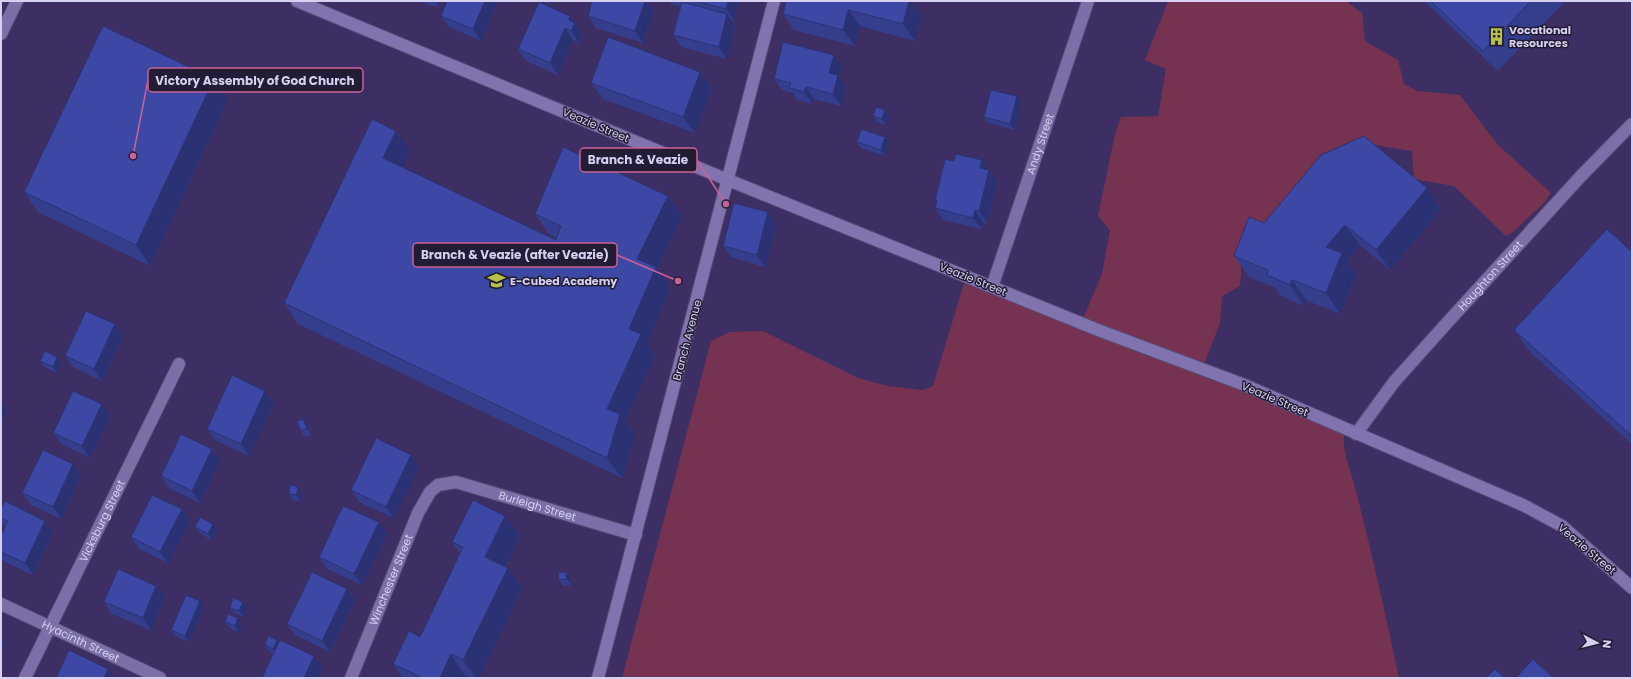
<svg xmlns="http://www.w3.org/2000/svg" width="1633" height="679" viewBox="0 0 1633 679" font-family="Poppins,sans-serif">
<rect width="100%" height="100%" fill="#3d2f63"/>
<path fill="#763251" d="M1168 1H1346L1362 13 1365 41 1398 60 1404 84 1417 91 1460 95 1497 144 1551 193 1545 202 1512 233 1506 236 1454 186 1414 179 1412 151 1369 144 1274 224 1244 227 1240 286 1222 296 1220 323 1203 367 1345 434C1340 444 1351 472 1354 484 1371 548 1385 613 1399 678H622L711 341 730 332 763 331 858 378 888 386 923 390 933 386 965 280 1082 321 1102 274 1110 230 1098 216 1115 134 1121 117 1158 116 1166 69 1145 60Z"/>
<g fill="none" stroke-linecap="round" stroke-linejoin="round">
<defs>
<g id="street">
<path d="M1 34 17 1"/>
<path id="s1" d="M992 287 1088 1"/>
<path id="s2" d="M1356 434 1394 382 1446 324 1581 176 1632 124"/>
<path id="s3" d="M1 604 160 678"/>
<path id="s4" d="M25 678 179 364"/>
<path id="s5" d="M351 678 418 513 430 492 438 485 456 482 636 535"/>
</g>
<g id="secondary">
<path d="M297 1 728 180 1098 330 1242 384 1523 505 1562 526 1632 588"/>
<path d="M598 678 774 1"/>
</g>
</defs>
<use href="#street" stroke="#574a76" stroke-width="14"/>
<use href="#secondary" stroke="#574a76" stroke-width="14"/>
<use href="#street" stroke="#7c6fa8" stroke-width="12"/>
<use href="#secondary" stroke="#8174ae" stroke-width="12"/>
</g>
<g fill="#343e8d">
<path d="M415 1H441L439 7Z"/>
<path d="M447 1H498L481 41 449 27 441 16Z"/>
<path d="M540 1H552L551 4Z"/>
<path d="M592 1H648L654 10 643 43 596 28 588 16Z"/>
<path d="M669 1H739L734 20H731L735 26 727 59 681 47 673 35 680 6 671 4Z"/>
<path d="M786 1 921 16 915 41 860 26 855 46 794 30 783 14Z"/>
<path d="M1424 1H1565L1498 71Z"/>
<path d="M570 16 583 35 579 43 573 40 558 75 526 61 518 49Z"/>
<path d="M842 67 839 77 846 87 841 106 814 99 812 104 798 100 793 93 782 90 774 79Z"/>
<path d="M591 83 712 88 695 133 603 99Z"/>
<path d="M228 99 150 266 38 212 24 192Z"/>
<path d="M1021 102 1015 130 988 123 984 117Z"/>
<path d="M873 116H890L886 125 877 122Z"/>
<path d="M857 142 889 143 885 156 861 148Z"/>
<path d="M410 151 402 167 556 240 557 238 549 234 535 214 668 196 682 216 657 268 670 288 647 343 655 355 625 421 635 435 622 478 298 324 284 303Z"/>
<path d="M982 160 997 182 987 223 983 222 982 229 943 220 935 208 936 202 935 200 954 161Z"/>
<path d="M1427 188 1441 209 1390 270 1360 245 1347 261 1356 274 1340 314 1306 300 1304 306 1281 296 1276 288 1249 277 1234 256 1264 223Z"/>
<path d="M776 224 765 267 731 257 723 246Z"/>
<path d="M1632 252V444L1529 351 1514 330Z"/>
<path d="M123 336 102 381 73 367 65 356Z"/>
<path d="M57 357 61 363 57 373 44 367 40 361Z"/>
<path d="M265 391 274 403 249 456 215 440 207 429Z"/>
<path d="M110 416 90 458 61 444 53 433Z"/>
<path d="M303 419 307 425 311 434 305 437 301 431Z"/>
<path d="M220 461 200 503 169 488 161 476Z"/>
<path d="M73 464 81 476 61 519 31 505 22 493Z"/>
<path d="M419 467 394 518 359 502 351 490Z"/>
<path d="M298 487 302 493 301 501 293 500 289 494Z"/>
<path d="M1 509 53 532 33 575 3 561 1 558V536L5 527 1 521Z"/>
<path d="M182 509 190 521 168 563 139 549 131 537Z"/>
<path d="M505 516 520 536 505 567 508 568 522 588 479 678H472L465 675 464 678H403L393 664 420 637 460 553 452 542Z"/>
<path d="M379 522 387 534 362 585 327 569 319 557Z"/>
<path d="M195 527 217 530 212 540 199 533Z"/>
<path d="M566 572 570 578 571 585 563 586 559 580Z"/>
<path d="M347 589 355 600 330 652 295 635 287 624Z"/>
<path d="M165 597 151 630 112 614 104 602Z"/>
<path d="M243 602 247 608 244 617 235 614 230 608Z"/>
<path d="M204 607 189 642 175 636 171 630Z"/>
<path d="M225 622 242 624 239 632 230 628Z"/>
<path d="M278 642 323 667 318 678H262L273 653 269 651 265 645Z"/>
</g>
<g fill="#2b3273">
<path d="M435 1H441L439 7Z"/>
<path d="M485 1H498L481 41 473 29Z"/>
<path d="M548 1H552L551 4Z"/>
<path d="M645 1H648L654 10 643 43 635 31Z"/>
<path d="M728 1H739L734 20 726 9Z"/>
<path d="M909 1H910L921 16 915 41 903 24Z"/>
<path d="M848 10 860 26 855 46 843 30Z"/>
<path d="M727 14 735 26 727 59 719 47Z"/>
<path d="M570 16 583 35 579 43 571 31 569 20Z"/>
<path d="M565 28 573 40 558 75 550 63Z"/>
<path d="M834 55 842 67 839 77 846 87 841 106 833 94 829 73Z"/>
<path d="M700 72 712 88 695 133 683 117Z"/>
<path d="M214 79 228 99 150 266 136 245Z"/>
<path d="M806 87 814 99 812 104 804 92Z"/>
<path d="M1017 96 1021 102 1015 130 1010 124Z"/>
<path d="M885 110 890 116 886 125 882 119Z"/>
<path d="M396 131 410 151 397 178 383 158Z"/>
<path d="M885 137 889 143 885 156 881 150Z"/>
<path d="M982 160 997 182 987 223 979 211 980 168Z"/>
<path d="M1427 188 1441 209 1390 270 1376 250Z"/>
<path d="M668 196 682 216 657 268 670 288 647 343 655 355 625 421 635 435 622 478 607 458V409L637 259Z"/>
<path d="M975 210 983 222 982 229 973 218Z"/>
<path d="M768 212 776 224 765 267 757 255Z"/>
<path d="M1345 225 1360 245 1347 261 1356 274 1340 314 1326 293V247Z"/>
<path d="M1292 280 1306 300 1304 306 1290 285Z"/>
<path d="M115 324 123 336 102 381 94 369Z"/>
<path d="M57 357 61 363 57 373 53 367Z"/>
<path d="M265 391 274 403 249 456 241 444Z"/>
<path d="M3 404 7 410 3 420 1 418V408Z"/>
<path d="M102 404 110 416 90 458 82 446Z"/>
<path d="M303 419 307 425 311 434 307 428Z"/>
<path d="M212 449 220 461 200 503 192 491Z"/>
<path d="M411 455 419 467 394 518 386 507Z"/>
<path d="M73 464 81 476 61 519 53 507Z"/>
<path d="M298 487 302 493 301 501 296 495Z"/>
<path d="M182 509 190 521 168 563 160 552Z"/>
<path d="M505 516 520 536 500 577 485 557Z"/>
<path d="M45 521 53 532 33 575 25 563Z"/>
<path d="M379 522 387 534 362 585 354 574Z"/>
<path d="M213 524 217 530 212 540 208 534Z"/>
<path d="M508 568 522 588 479 678H476L463 660Z"/>
<path d="M566 572 570 578 571 585 567 579Z"/>
<path d="M156 586 165 597 151 630 143 618Z"/>
<path d="M347 589 355 600 330 652 322 641Z"/>
<path d="M200 601 204 607 189 642 185 636Z"/>
<path d="M243 602 247 608 244 617 239 611Z"/>
<path d="M238 618 242 624 239 632 235 626Z"/>
<path d="M1 636 5 642 1 651Z"/>
<path d="M277 640 281 646 277 655 273 649Z"/>
<path d="M451 654 465 675 464 678H440Z"/>
<path d="M314 656 323 667 318 678H304Z"/>
<path d="M108 669 115 678H104Z"/>
</g>
<g fill="#3d48a4" stroke="#2b3273">
<path d="M447 1H485L473 29 441 16Z"/>
<path d="M592 1H645L635 31 588 16Z"/>
<path d="M696 1H728L726 9Z"/>
<path d="M786 1H909L903 24 848 10 843 30 783 14Z"/>
<path d="M1431 1H1531L1483 51Z"/>
<path d="M539 2 570 16 569 20 575 23 571 31 565 28 550 63 518 49Z"/>
<path d="M682 2 727 14 719 47 673 35Z"/>
<path d="M103 26 214 79 136 245 24 192Z"/>
<path d="M608 37 700 72 683 117 591 83Z"/>
<path d="M783 42 834 55 829 73 838 75 833 94 806 87 804 92 789 88 791 83 774 79Z"/>
<path d="M991 90 1017 96 1010 124 984 117Z"/>
<path d="M876 107 885 110 882 119 873 116Z"/>
<path d="M372 119 396 131 383 158 556 240 561 226 535 214 563 147 668 196 637 259 656 267 629 329 641 334 607 409 620 414 607 458 284 303Z"/>
<path d="M861 129 885 137 881 150 857 142Z"/>
<path d="M1364 136 1427 188 1376 250 1345 225 1326 247 1342 253 1326 293 1292 280 1290 285 1267 275 1268 270 1234 256 1249 217 1264 223 1321 155Z"/>
<path d="M956 154 982 160 980 168 989 170 979 211 975 210 973 218 935 208 937 200H935L945 159 954 161Z"/>
<path d="M734 203 768 212 757 255 723 246Z"/>
<path d="M1607 229 1632 252V436L1514 330Z"/>
<path d="M86 311 115 324 94 369 65 356Z"/>
<path d="M45 351 57 357 53 367 40 361Z"/>
<path d="M232 375 265 391 241 444 207 429Z"/>
<path d="M73 391 102 404 82 446 53 433Z"/>
<path d="M303 419 307 428 301 431 297 421Z"/>
<path d="M181 434 212 449 192 491 161 476Z"/>
<path d="M376 438 411 455 386 507 351 490Z"/>
<path d="M43 450 73 464 53 507 22 493Z"/>
<path d="M290 485 298 487 296 495 289 494Z"/>
<path d="M152 495 182 509 160 552 131 537Z"/>
<path d="M473 500 505 516 485 557 508 568 463 660 451 654 440 678H418L419 676 393 664 409 631 420 637 463 547 452 542Z"/>
<path d="M5 501 45 521 25 563 1 552V536L8 521 1 518V509Z"/>
<path d="M343 506 379 522 354 574 319 557Z"/>
<path d="M200 517 213 524 208 534 195 527Z"/>
<path d="M118 569 156 586 143 618 104 602Z"/>
<path d="M312 572 347 589 322 641 287 624Z"/>
<path d="M566 572 567 579 559 580 558 573Z"/>
<path d="M186 595 200 601 185 636 171 630Z"/>
<path d="M233 598 243 602 239 611 230 608Z"/>
<path d="M228 614 238 618 235 626 225 622Z"/>
<path d="M268 636 277 640 273 649 265 645Z"/>
<path d="M280 640 314 656 304 678H262Z"/>
<path d="M69 650 108 669 104 678H56Z"/>
<path d="M1533 659 1553 678H1516Z"/>
<path d="M1495 669 1505 678H1486Z"/>
</g>
<defs>
<symbol id="building-bare" viewBox="-9 -9 18 18"><path d="M-4-6H4V6H1V3H-1V6H-4ZM-2.5-4.3h1.7v1.8h-1.7ZM.8-4.3h1.7v1.8H.8ZM-2.5-1h1.7V.8h-1.7ZM.8-1h1.7V.8H.8Z" fill="#b7c148" stroke="#221d34" stroke-width="2.5" paint-order="stroke"/></symbol>
<symbol id="school-bare" viewBox="-9 -9 18 18"><path d="M0-5L7-2L0 1L-7-2ZM-4 1L0 2.5L4 1V4Q0 6-4 4Z" fill="#b7c148" stroke="#221d34" stroke-width="2.5" paint-order="stroke"/></symbol>
</defs>
<g fill-rule="evenodd">
<use href="#building-bare" x="1484" y="24" width="25" height="25"/>
<use href="#school-bare" x="484" y="268" width="25" height="25"/>
</g>
<g text-anchor="middle" dominant-baseline="central" stroke-width="3" stroke-linejoin="round" paint-order="stroke">
<g font-size="11" font-weight="bold" fill="#d6d1f0" stroke="#221d34" text-anchor="start">
<text x="1509" y="30">Vocational<tspan x="1509" dy="13">Resources</tspan></text>
<text x="510" y="281">E-Cubed Academy</text>
</g>
<g font-size="11" fill="#d6d1f0" stroke="#221d34">
<text transform="translate(596 125) rotate(23)">Veazie Street</text>
<text stroke="none"><textPath href="#s1" startOffset="151">Andy Street</textPath></text>
<text stroke="none"><textPath href="#s2" startOffset="208">Houghton Street</textPath></text>
<text transform="translate(973 279) rotate(22)">Veazie Street</text>
<text transform="translate(687 340) rotate(-75)">Branch Avenue</text>
<text transform="translate(1275 399) rotate(23)">Veazie Street</text>
<text stroke="none"><textPath href="#s5" startOffset="316">Burleigh Street</textPath></text>
<text stroke="none"><textPath href="#s4" startOffset="175">Vicksburg Street</textPath></text>
<text transform="translate(1587 549) rotate(40)">Veazie Street</text>
<text stroke="none"><textPath href="#s5" startOffset="106">Winchester Street</textPath></text>
<text stroke="none"><textPath href="#s3" startOffset="88">Hyacinth Street</textPath></text>
</g>
</g>
<path fill="none" stroke="#ca6297" stroke-width="1.5" d="M133 156L148 80M726 204L697 160M678 281L617 255"/>
<g fill="#ca6297" stroke="#221d34" stroke-width="1.5">
<circle cx="133" cy="156" r="4"/>
<circle cx="726" cy="204" r="4"/>
<circle cx="678" cy="281" r="4"/>
</g>
<g fill="#221d34" stroke="#ca6297" stroke-width="1.5">
<rect x="148" y="68" width="215" height="24" rx="4"/>
<rect x="580" y="148" width="117" height="24" rx="4"/>
<rect x="413" y="243" width="204" height="24" rx="4"/>
</g>
<g font-size="12" text-anchor="middle" font-weight="bold" fill="#d6d1f0">
<text x="255" y="85">Victory Assembly of God Church</text>
<text x="638" y="164">Branch &amp; Veazie</text>
<text x="515" y="259">Branch &amp; Veazie (after Veazie)</text>
</g>
<rect width="1633" height="679" fill="none" stroke="#d6d1f0" stroke-width="4"/>
<g transform="translate(1597 643) rotate(97)" stroke="#221d34" stroke-width="3" paint-order="stroke">
<path d="M0-3L7 15L0 10L-7 15Z" fill="#d6d1f0"/>
<text y="-6" font-size="11" font-weight="bold" text-anchor="middle" fill="#d6d1f0">N</text>
</g>
</svg>
